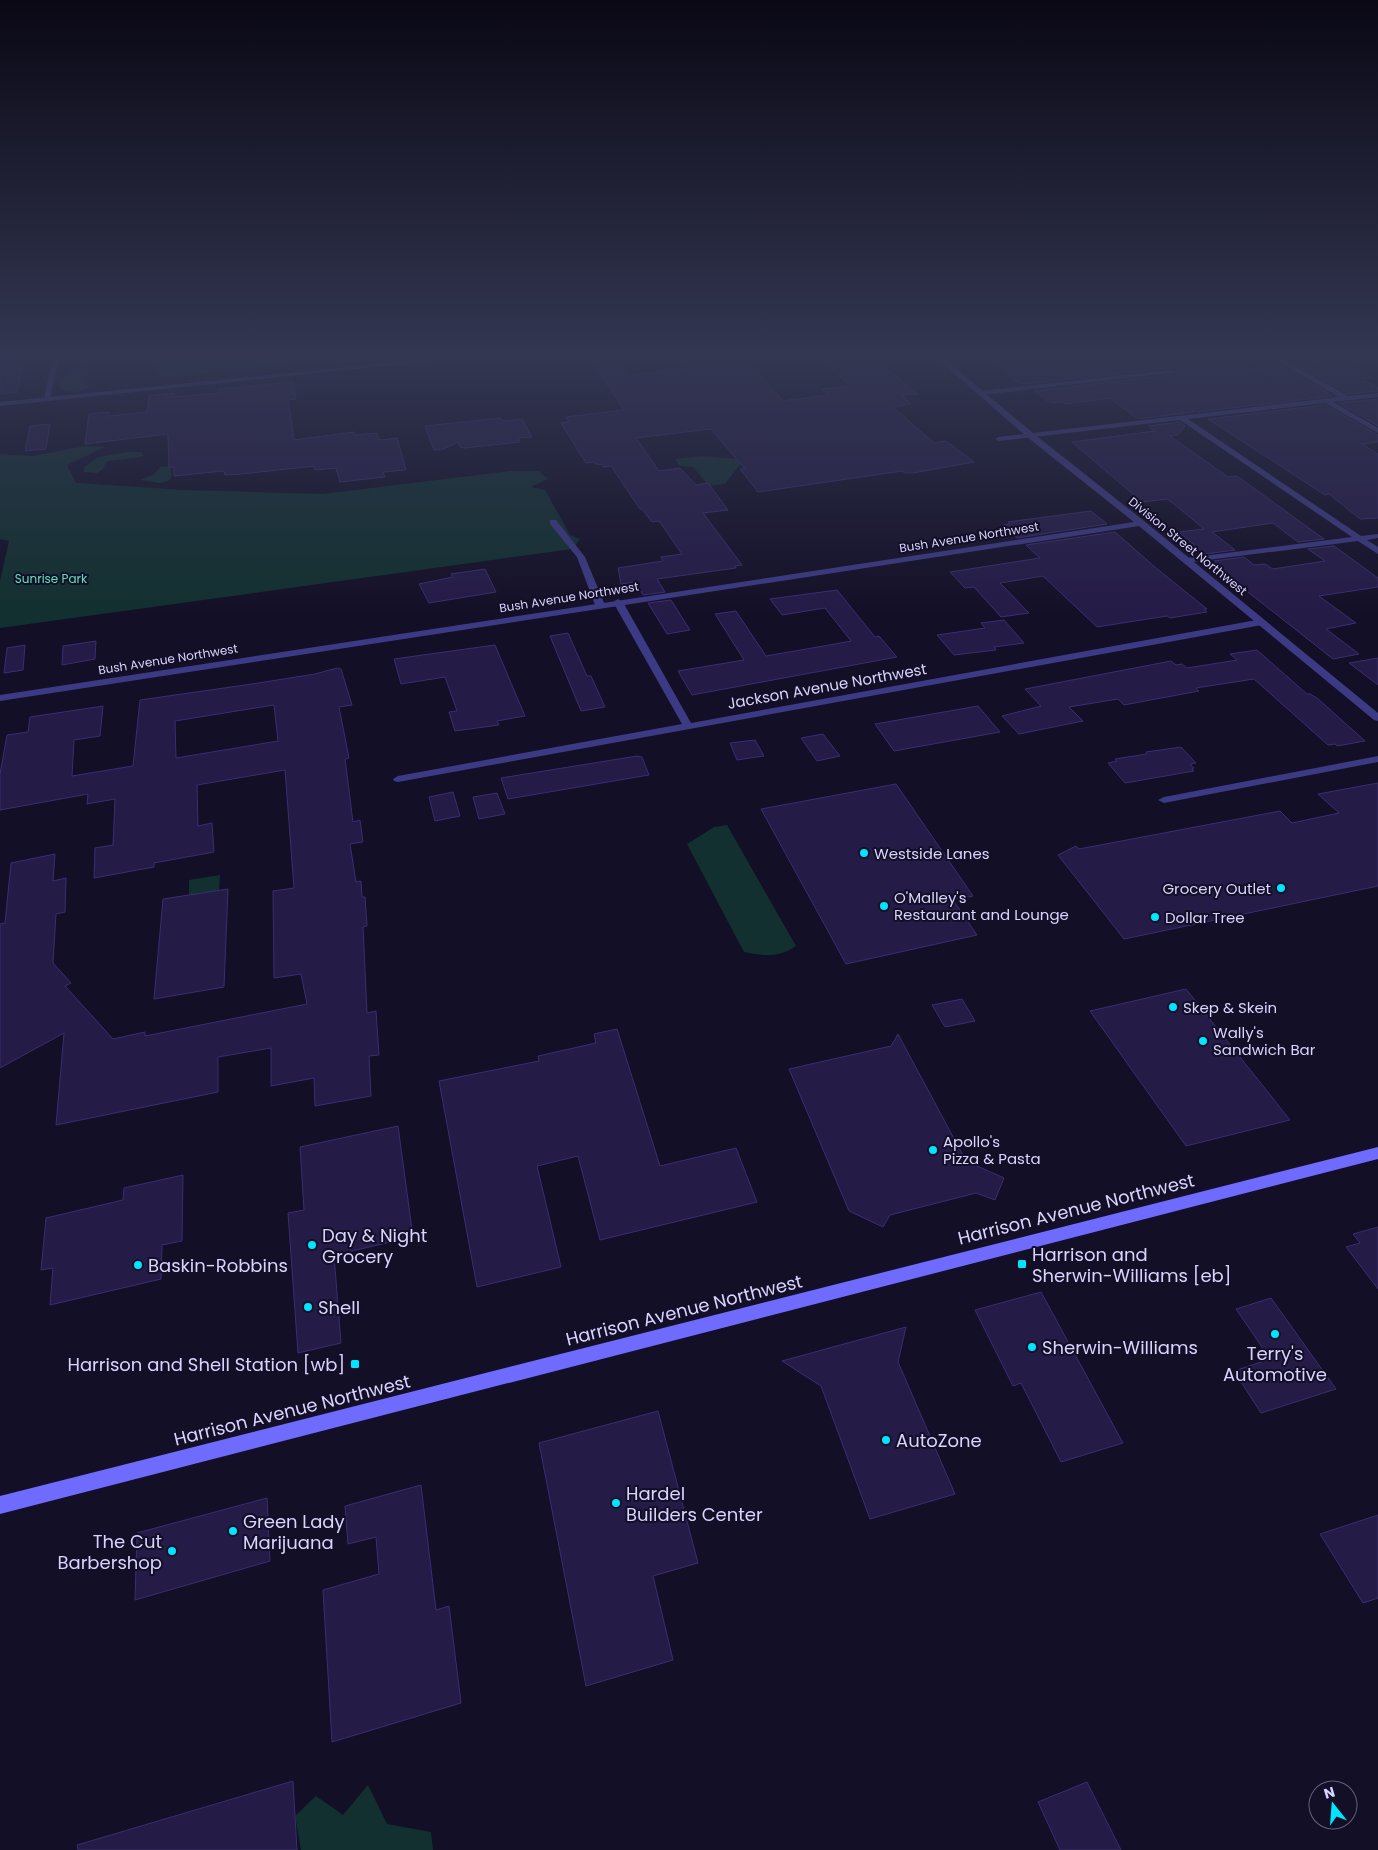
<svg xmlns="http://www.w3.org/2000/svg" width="1378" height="1850" viewBox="0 0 1378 1850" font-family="Poppins,sans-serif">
<rect width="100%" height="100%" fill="#130f26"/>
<g fill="#12302f">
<path d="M156 355H380L164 377 155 375Z"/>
<path d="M84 367 92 370 86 378 88 388 77 393 61 390 59 384 62 379 68 375 64 373 73 368Z"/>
<path d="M85 446 105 447 67 465 76 483 184 490 323 494 510 471H539L548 479 531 487 545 490 570 535 580 539 572 549 0 628V581L9 541 0 539V454L32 456Z"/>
<path d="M129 452H141L144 456C132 460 119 458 106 462L103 469 97 473 84 472V467L98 457Z"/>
<path d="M702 456 739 459 742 462 725 484 709 486 693 467 680 466 675 459Z"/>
<path d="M161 466 170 467 172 475 170 480 160 483 140 480 154 474Z"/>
<path d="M727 825 796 946C779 958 763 956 744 952L687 844 714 827Z"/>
<path d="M220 875 219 891 189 896V880Z"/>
<path d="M368 1785 387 1824 431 1832 433 1850H301L295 1816 316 1796 343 1815Z"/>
</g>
<g fill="#241b47" stroke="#3b2d73" fill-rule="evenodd">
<path d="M25 355 17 392 0 394V357Z"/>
<path d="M588 355H614L628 375 684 369 673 355H742L783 401 828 395 822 389 851 386 823 361 871 355 917 394 902 395 911 404 893 407 934 443 946 441 974 462 913 473H905L902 471 758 492 740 469H745L711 429 636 438 659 471 680 468 696 485 708 483 728 510 703 513 742 565 735 566 736 568 657 579 665 592 643 595 635 582 621 584 618 568 663 561 661 557 682 554 659 521 652 522 642 509H640L611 466 604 467 602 464 598 465 593 462 586 463 561 423 569 422 566 417 624 410Z"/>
<path d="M981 355H1226L1250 369 1281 365 1333 396 1197 412 1195 410 1194 412 1138 419 1110 398 1065 404 1062 402 1051 403 1034 391 1171 375 1173 370 1169 368 1025 384 1019 383Z"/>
<path d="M1338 359 1372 378 1362 379 1378 388V391L1348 394 1295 364Z"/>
<path d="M293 382 296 399 288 400 294 440 354 432 355 435 377 433 378 439 383 440 397 438 406 470 383 472 385 477 340 482 336 468 315 470 314 466 242 474 225 475 224 471 174 476V467H169L168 434 85 444 89 414 109 412V416L147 412 149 396 174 393V397L218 393V389Z"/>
<path d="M1378 399V426L1339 403Z"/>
<path d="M1325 405 1378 435V442L1362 444 1378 454V518L1360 519 1329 494 1325 495 1208 419Z"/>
<path d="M501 418V420L508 421 522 419 532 437 518 438 520 442 465 448 460 447 458 442 443 449 434 450 425 426Z"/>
<path d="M1180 422 1185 426 1178 435 1170 436 1228 477 1237 476 1324 539 1298 542 1273 523 1212 532 1235 550 1205 554 1179 532 1204 529 1174 504 1167 499 1142 502 1072 442 1155 431 1148 426Z"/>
<path d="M50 424 46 449 25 451 30 426Z"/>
<path d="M1091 511 1107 524 1017 538 1003 525 1010 524 1008 522Z"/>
<path d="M1115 532 1156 568 1207 609H1204L1207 612 1170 618 1167 616 1097 627 1043 576 1000 583 1029 613 1001 617 974 587 965 588 950 572 1040 558 1026 545Z"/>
<path d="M1334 546 1378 578V587L1319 596 1356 623 1326 629 1359 654 1333 659 1220 570 1224 569 1214 561 1244 557 1254 565 1265 564 1273 569 1325 561 1308 549Z"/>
<path d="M485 569 496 592 429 603 419 584 453 577 451 574Z"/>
<path d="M837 590 875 637 879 636 897 657 692 695 678 671 744 660 715 614 736 611 766 656 835 644 851 641 825 608 782 615 770 599Z"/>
<path d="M671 600 690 630 667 634 648 603Z"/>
<path d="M1004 620 1024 643 994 647 996 650 954 655 937 635 985 628 981 623Z"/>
<path d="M568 633 587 676H591L605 707 581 711 550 636Z"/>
<path d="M96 641 95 659 62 665 63 646Z"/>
<path d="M25 645 23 670 4 673 7 648Z"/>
<path d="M495 645 525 716 497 721 499 725 455 731 449 712 457 711 445 677 401 684 394 659Z"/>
<path d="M1257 650 1307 694H1310L1317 698 1365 741 1337 746 1335 744 1328 745 1254 679 1196 688 1199 691 1124 705 1118 699 1069 707 1083 721 1019 734 1002 716 1041 706 1025 689 1171 661 1176 665 1182 664 1187 668 1237 660 1230 654Z"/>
<path d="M1378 658V685L1349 663Z"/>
<path d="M337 668 341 669 352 705 339 707 349 758 345 759 353 822 360 820 363 842 350 844 356 882 361 881 362 897H365L367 926 363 927 367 1013 376 1011 379 1055 369 1056 371 1096 315 1106 314 1078 271 1086V1048L218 1057V1092L56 1125 64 1033 0 1068V924L5 923 11 863 55 854 53 881 66 878 65 912 56 914 53 963 71 983 65 986 113 1039 145 1032V1036L307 1004 301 974 274 978 273 891 294 888 285 770 197 785 198 826 212 823 214 852 154 863V867L94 878 95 848 113 845 115 799 87 804 88 794 0 810V774L7 735 28 732 30 717 103 706 100 736 74 740 72 776 133 766 140 700 252 684 315 674ZM274 705 278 741 176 758 175 721Z"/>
<path d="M978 706 1000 732 894 751 875 724Z"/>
<path d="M823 734 840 756 817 761 801 738Z"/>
<path d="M755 740 764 756 737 760 730 743Z"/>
<path d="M1181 747 1196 763 1190 764 1194 768 1192 769 1194 771 1125 783 1108 763 1117 761 1115 759 1147 754 1146 752Z"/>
<path d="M637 756 642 757 649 775 508 799 501 778Z"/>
<path d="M1378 783V886L1124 939 1058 855 1076 846 1079 849 1280 811 1292 823 1339 813 1318 794Z"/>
<path d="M896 784 973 896 953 900 977 935 846 964 761 809Z"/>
<path d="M453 792 460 816 435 821 429 797Z"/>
<path d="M497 793 505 814 479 819 473 797Z"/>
<path d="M228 889 224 987 154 999 163 899Z"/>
<path d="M1186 989 1290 1120 1186 1146 1090 1011Z"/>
<path d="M962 999 975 1021 945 1027 932 1005Z"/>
<path d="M617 1029 660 1166 736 1148 757 1202 600 1240 578 1156 537 1166 561 1267 477 1287 439 1081 539 1061 538 1056 596 1043 594 1034Z"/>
<path d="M898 1034 966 1161 1004 1178 995 1200 976 1193 890 1215 883 1227 849 1211 789 1069 891 1046Z"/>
<path d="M398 1126 413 1237 334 1255 341 1343 298 1353 288 1213 304 1210 300 1147Z"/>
<path d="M183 1175 182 1241 162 1245 161 1279 50 1305 53 1268 41 1270 46 1218 123 1200 124 1188Z"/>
<path d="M1378 1227V1289L1346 1247 1360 1243 1353 1234Z"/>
<path d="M1041 1292 1123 1443 1061 1462 1021 1383 1013 1386 975 1310Z"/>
<path d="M1271 1298 1336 1389 1261 1413 1234 1371 1270 1359 1236 1309Z"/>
<path d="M906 1327 898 1362 955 1494 870 1519 821 1386 782 1361Z"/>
<path d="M658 1411 698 1563 653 1576 673 1660 586 1686 539 1443Z"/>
<path d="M421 1485 436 1610 449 1606 461 1703 332 1742 323 1590 379 1574 376 1537 348 1544 345 1506Z"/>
<path d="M267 1498 270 1561 135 1600 137 1533Z"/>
<path d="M1378 1515V1598L1363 1603 1320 1534Z"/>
<path d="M293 1781 297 1850H78L77 1845Z"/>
<path d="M1087 1782 1121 1850H1060L1038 1802Z"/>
</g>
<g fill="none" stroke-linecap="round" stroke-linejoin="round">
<g fill="#3d3a85" fill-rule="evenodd">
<path d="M53 355H59L50 399 47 401 44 399Z"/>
<path d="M1267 355 1278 357 1313 355 1284 360 1348 396 1378 393V397L1333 402 1378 428V433L1325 403 1188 419 1361 536 1378 534V538L1367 540 1378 547V554L1358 541 1184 563 1183 561 1187 558 1352 537 1180 420 999 441 995 439 999 437 1339 397Z"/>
<path d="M1169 370 1172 372 1171 373 981 395 978 393 981 391Z"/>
<path d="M550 520H556L585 557 605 605 603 607H597L595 605 577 557 550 524Z"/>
<path d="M618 599 623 602 691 723 1262 619 1267 622 1262 625 398 782 394 781 393 779 398 776 682 724 613 602Z"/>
<path d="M1378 756V762L1164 803 1158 800 1164 797Z"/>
</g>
<g fill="#3d3a85" fill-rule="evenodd">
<path d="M468 355H492L0 406V402Z"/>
<path d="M933 355H940L1033 433 1144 521 1378 713V721L1374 720 1139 526 0 701V695L1134 522 1027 437Z"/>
</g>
<path fill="#6f6bff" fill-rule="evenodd" d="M1378 1147V1159L0 1514V1496Z"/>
</g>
<linearGradient id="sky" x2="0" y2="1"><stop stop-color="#0a0815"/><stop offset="0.58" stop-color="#333752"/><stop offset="1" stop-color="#333752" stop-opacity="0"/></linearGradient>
<rect width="1378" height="614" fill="url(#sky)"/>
<g fill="#00e5ff" stroke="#130f26" stroke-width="2">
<circle cx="864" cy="853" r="5"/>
<circle cx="1281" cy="888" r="5"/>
<circle cx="884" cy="906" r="5"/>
<circle cx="1155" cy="917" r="5"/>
<circle cx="1173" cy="1007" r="5"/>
<circle cx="1203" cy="1041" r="5"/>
<circle cx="933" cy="1150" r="5"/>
<circle cx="312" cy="1245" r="5"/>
<rect x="1017" y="1259" width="10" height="10" rx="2.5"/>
<circle cx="138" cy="1265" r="5"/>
<circle cx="308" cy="1307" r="5"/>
<circle cx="1275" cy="1334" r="5"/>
<circle cx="1032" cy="1347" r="5"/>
<rect x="350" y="1359" width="10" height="10" rx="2.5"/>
<circle cx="886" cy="1440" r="5"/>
<circle cx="616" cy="1503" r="5"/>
<circle cx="233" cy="1531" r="5"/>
<circle cx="172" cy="1551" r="5"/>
</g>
<g text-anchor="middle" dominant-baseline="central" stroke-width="4" stroke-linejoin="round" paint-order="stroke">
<g font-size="12" fill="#d9d4ff" stroke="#130f26">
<text transform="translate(969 537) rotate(-9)">Bush Avenue Northwest</text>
<text transform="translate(1188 546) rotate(39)">Division Street Northwest</text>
<text transform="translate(569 597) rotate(-9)">Bush Avenue Northwest</text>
<text transform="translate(168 659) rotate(-9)">Bush Avenue Northwest</text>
</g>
<g font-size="12" fill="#5fe0c0" stroke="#130f26">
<text x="51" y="578">Sunrise Park</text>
</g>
<g font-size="15" fill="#d9d4ff" stroke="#130f26">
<text transform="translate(827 686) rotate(-10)">Jackson Avenue Northwest</text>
</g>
<g font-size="15" fill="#d9d4ff" stroke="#130f26" text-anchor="start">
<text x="874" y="853">Westside Lanes</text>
<text x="1271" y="888" text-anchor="end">Grocery Outlet</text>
<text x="894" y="897">O'Malley's<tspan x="894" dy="17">Restaurant and Lounge</tspan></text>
<text x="1165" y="917">Dollar Tree</text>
<text x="1183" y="1007">Skep &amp; Skein</text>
<text x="1213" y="1032">Wally's<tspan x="1213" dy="17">Sandwich Bar</tspan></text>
<text x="943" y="1141">Apollo's<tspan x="943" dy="17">Pizza &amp; Pasta</tspan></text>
</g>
<g font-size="18" fill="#d9d4ff" stroke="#130f26">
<text transform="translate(1076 1209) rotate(-14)">Harrison Avenue Northwest</text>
<text transform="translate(684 1310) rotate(-14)">Harrison Avenue Northwest</text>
<text transform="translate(292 1410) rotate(-14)">Harrison Avenue Northwest</text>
</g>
<g font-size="18" fill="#d9d4ff" stroke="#130f26" text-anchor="start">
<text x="322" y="1235">Day &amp; Night<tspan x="322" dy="21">Grocery</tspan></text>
<text x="1032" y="1254">Harrison and<tspan x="1032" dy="21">Sherwin-Williams [eb]</tspan></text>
<text x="148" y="1265">Baskin-Robbins</text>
<text x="318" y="1307">Shell</text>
<text x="1042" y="1347">Sherwin-Williams</text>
<text x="1275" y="1353" text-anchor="middle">Terry's<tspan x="1275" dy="21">Automotive</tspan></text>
<text x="345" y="1364" text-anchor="end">Harrison and Shell Station [wb]</text>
<text x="896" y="1440">AutoZone</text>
<text x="626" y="1493">Hardel<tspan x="626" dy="21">Builders Center</tspan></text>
<text x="243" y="1521">Green Lady<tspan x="243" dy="21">Marijuana</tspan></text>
<text x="162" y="1541" text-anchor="end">The Cut<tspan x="162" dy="21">Barbershop</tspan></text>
</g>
</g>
<g transform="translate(1333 1805) rotate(343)"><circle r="24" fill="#130f26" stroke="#625e7d"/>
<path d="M0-4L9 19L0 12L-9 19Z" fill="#00e5ff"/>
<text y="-8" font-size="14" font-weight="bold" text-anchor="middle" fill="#d9d4ff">N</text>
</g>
</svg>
